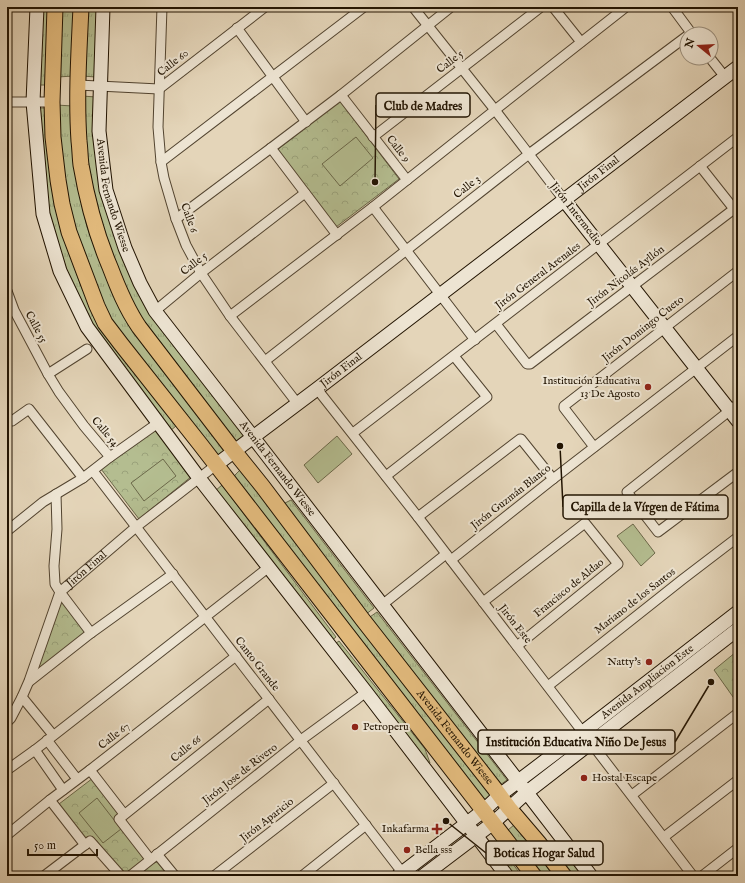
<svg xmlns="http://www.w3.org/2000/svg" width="745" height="883" viewBox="0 0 745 883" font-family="'IM FELL English',serif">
<defs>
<pattern id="grass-tufts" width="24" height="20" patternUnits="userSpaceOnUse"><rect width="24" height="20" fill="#b4bd90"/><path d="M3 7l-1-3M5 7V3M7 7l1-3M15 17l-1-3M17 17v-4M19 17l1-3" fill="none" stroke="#9aa27b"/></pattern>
<pattern id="park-crowns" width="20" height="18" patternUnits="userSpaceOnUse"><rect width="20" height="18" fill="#b4bd90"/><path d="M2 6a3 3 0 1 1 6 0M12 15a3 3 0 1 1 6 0" fill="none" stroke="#9aa27b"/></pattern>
</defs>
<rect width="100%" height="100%" fill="#e4d5b9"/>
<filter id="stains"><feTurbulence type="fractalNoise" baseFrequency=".005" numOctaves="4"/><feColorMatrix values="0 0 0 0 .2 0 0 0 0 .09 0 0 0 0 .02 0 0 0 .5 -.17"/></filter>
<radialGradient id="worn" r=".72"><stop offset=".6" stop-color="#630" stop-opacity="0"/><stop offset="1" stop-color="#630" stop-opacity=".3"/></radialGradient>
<g fill="url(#grass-tufts)" stroke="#6b6849">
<path d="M41 7H50L48 85H39Z"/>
<path d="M60 7H77L74 76 57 77Z"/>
<path d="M86 7H98L96 77 82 76Z"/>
<path d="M82 96 96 97V141L133 280 244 435 235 442 173 363 134 308 106 244 86 172Z"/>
<path d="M56 105 73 106 81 201 87 227 95 248 226 450 214 457 121 337 103 307 70 220Z"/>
<path d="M39 108H48L63 236 81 286 102 328 176 426 170 431 97 333 82 304 68 274 50 217 44 180Z"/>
<path d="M241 469 494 797 483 808 232 478Z"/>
<path d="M222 485 336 637 329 643 215 491Z"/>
<path d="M291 500 374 608 365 615 288 515 285 503Z"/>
<path d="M377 612 507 780 497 787 367 619Z"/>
<path d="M339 641 425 749 430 763 426 766 332 646Z"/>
<path d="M514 825 554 876H534L502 835Z"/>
<path d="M495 841 522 876H510L487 847Z"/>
<path d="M564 853 582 876H568L561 868 560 857Z"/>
</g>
<g fill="url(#park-crowns)" stroke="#6b6849">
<path d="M340 101 399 179 336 227 277 150Z"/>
<path d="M155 427 192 476 139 519 101 469Z"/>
<path d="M60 602 62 603 89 633 41 668 38 667Z"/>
<path d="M736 652 738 655V704L714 670Z"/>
<path d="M93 778 121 815 145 860 125 876 91 837 85 841 59 804Z"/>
<path d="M157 862 169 876H137L154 863Z"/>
</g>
<g fill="#b4bd90" stroke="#6b6849">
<path d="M356 137 373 158 340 186 322 164Z"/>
<path d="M337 436 352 454 318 483 304 465Z"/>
<path d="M163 459 176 476 144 501 131 483Z"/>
<path d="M633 524 655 553 641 566 617 536Z"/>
<path d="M97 798 121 829 103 843 79 813Z"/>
</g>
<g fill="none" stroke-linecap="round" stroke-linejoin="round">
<defs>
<g id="street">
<path d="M162 7 158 127 161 162 164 178 176 219 186 245 201 273 230 316 297 403"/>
<path d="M413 7 495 110 564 200"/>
<path d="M553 7 581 42"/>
<path d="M672 7 692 34"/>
<path d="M237 28 306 122"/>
<path d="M710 58 725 77"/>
<path d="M78 85 159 89 265 7"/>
<path d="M341 95 407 180"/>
<path d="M7 102H52"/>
<path d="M373 137 541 7"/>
<path d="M271 148 337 235"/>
<path d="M161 162 364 7"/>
<path d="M700 166 734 209"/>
<path d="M373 207 475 340"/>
<path d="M176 219 271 148 341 95 451 7"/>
<path d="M7 291 14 310 48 374 59 392 84 426 110 457 158 423"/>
<path d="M155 311 201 273 305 193"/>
<path d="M230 316 373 207 495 110 626 7"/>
<path d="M496 324 527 364H530L738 206"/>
<path d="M265 361 529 154 687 36"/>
<path d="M48 374 87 349"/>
<path d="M317 389 418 517 693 876"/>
<path d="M738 404 627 492 658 532 738 472"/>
<path d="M7 416 9 419 12 421 29 409 83 478"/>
<path d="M353 433 738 137"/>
<path d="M594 447 564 408V406L738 271"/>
<path d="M93 471 405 876"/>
<path d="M386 476 487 397 454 356"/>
<path d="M56 494 57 529 54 566 55 584 60 592 91 633"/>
<path d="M418 517 520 439H521L553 479"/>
<path d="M7 531 43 502 83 478 110 457"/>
<path d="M451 560 553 479 738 336"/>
<path d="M483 602 585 523 618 564 517 646"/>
<path d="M382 605 446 554"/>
<path d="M30 681 91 633 173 574"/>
<path d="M548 686 683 579 738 537"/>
<path d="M22 697 53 735"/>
<path id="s1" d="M7 722 11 718 22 697 29 681 60 592 136 527 216 465"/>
<path d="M47 740 77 779"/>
<path d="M35 750 63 790"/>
<path d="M7 770 35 750 269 567"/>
<path d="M90 770 124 814"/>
<path d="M632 795 738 713"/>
<path d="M50 800 85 845"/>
<path d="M7 835 50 800 90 770 236 656"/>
<path d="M664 837 738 780"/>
<path d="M157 854 175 876"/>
<path d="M150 859 119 819 269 699"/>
<path d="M44 876 90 841 121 876"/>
<path d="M130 876 301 740 357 699 366 692"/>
<path d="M214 876 334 783"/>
<path d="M302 876 366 825"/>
<path d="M702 876 738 848"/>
</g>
<g id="secondary">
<path d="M37 7 33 102 43 214 60 271 87 327 199 478 366 692 507 876"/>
<path id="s2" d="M103 7 99 131 106 190 125 248 140 283 155 311 253 437 591 876"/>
<path d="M564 200 738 421"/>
<path id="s3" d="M216 465 317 389 738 67"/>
<path id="s4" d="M398 876 483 811 500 795 583 732 738 612"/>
<path d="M423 876 493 823 526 793 738 629"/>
</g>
<g id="primary">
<path d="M55 7 52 102 53 137 58 180 62 204 69 232 97 306 105 323 121 344 200 444 534 876"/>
<path id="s5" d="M81 7C79 51 76 96 79 141 80 149 80 157 81 165 87 200 96 234 110 267 118 288 126 308 139 327L234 451 263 487 363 620 495 789 509 808 538 842 564 876"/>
</g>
</defs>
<use href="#street" stroke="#524430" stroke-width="11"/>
<use href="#secondary" stroke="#221402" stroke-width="15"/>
<use href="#primary" stroke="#221402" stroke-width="17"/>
<use href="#street" stroke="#ede4d2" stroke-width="9"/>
<use href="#secondary" stroke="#ede4d2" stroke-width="13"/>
<use href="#primary" stroke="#e2ba7c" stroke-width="15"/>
</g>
<g fill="#8f2418" stroke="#ede4d2" stroke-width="1.5">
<circle cx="648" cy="387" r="4"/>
<circle cx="649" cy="662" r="4"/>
<circle cx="355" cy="727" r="4"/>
<circle cx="584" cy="778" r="4"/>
<path d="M435 823h4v4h4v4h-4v4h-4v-4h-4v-4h4z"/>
<circle cx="407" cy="850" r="4"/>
</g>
<g text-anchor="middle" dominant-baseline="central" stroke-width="4" stroke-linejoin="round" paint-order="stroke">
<g font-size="11" fill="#221402" stroke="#ede4d2">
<text transform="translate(450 62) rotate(-38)">Calle 5</text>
<text transform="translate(173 63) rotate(-38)">Calle 60</text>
<text transform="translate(398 149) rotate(52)">Calle 9</text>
<text stroke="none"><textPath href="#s3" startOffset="481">Jirón Final</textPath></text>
<text transform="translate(467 187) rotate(-38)">Calle 3</text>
<text stroke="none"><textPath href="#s2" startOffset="190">Avenida Fernando Wiesse</textPath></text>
<text transform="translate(576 214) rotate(52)">Jirón Intermedio</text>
<text transform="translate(189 218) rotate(70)">Calle 6</text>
<text transform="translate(194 264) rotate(-38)">Calle 5</text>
<text transform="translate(538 276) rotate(-37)">Jirón General Arenales</text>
<text transform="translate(626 276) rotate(-37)">Jirón Nicolás Ayllón</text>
<text transform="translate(36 327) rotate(62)">Calle 55</text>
<text transform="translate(643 329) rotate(-38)">Jirón Domingo Cueto</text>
<text stroke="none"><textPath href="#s3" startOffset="157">Jirón Final</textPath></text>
<text transform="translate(105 432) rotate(50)">Calle 54</text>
<text stroke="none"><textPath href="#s2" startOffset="514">Avenida Fernando Wiesse</textPath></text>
<text transform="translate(511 497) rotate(-38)">Jirón Guzmán Blanco</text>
<text stroke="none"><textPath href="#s1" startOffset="176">Jirón Final</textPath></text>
<text transform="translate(569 588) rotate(-39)">Francisco de Aldao</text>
<text transform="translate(635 601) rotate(-38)">Mariano de los Santos</text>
<text transform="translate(515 624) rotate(52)">Jirón Este</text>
<text transform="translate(257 664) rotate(52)">Canto Grande</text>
<text stroke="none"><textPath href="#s4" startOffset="316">Avenida Ampliacion Este</textPath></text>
<text transform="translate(114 736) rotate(-38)">Calle 67</text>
<text stroke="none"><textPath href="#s5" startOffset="849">Avenida Fernando Wiesse</textPath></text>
<text transform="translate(186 749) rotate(-39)">Calle 66</text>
<text transform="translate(240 774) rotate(-38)">Jirón Jose de Rivero</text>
<text transform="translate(267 820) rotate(-38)">Jirón Aparicio</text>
</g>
<g font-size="11" fill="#221402" stroke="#ede4d2" text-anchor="end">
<text x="640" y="381">Institución Educativa<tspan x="640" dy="13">13 De Agosto</tspan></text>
<text x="641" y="662">Natty's</text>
<text x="363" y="727" text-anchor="start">Petroperu</text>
<text x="592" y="778" text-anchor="start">Hostal Escape</text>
<text x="429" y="829">Inkafarma</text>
<text x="415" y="850" text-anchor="start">Bella sss</text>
</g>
</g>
<path fill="none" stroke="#221402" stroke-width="1.5" d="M375 182L376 105M560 446L563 507M711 682L675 742M446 821L486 853"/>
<g fill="#221402" stroke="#ede4d2" stroke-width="1.5">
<circle cx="375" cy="182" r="4"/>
<circle cx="560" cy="446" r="4"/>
<circle cx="711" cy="682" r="4"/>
<circle cx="446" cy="821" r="4"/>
</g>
<g fill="#ede4d2" stroke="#221402" stroke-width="1.5">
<rect x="376" y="93" width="94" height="24" rx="4"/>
<rect x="563" y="495" width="165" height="24" rx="4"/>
<rect x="478" y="730" width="197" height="24" rx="4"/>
<rect x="486" y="841" width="117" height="24" rx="4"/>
</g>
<g font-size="12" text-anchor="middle" font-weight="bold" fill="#221402">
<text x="423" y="110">Club de Madres</text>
<text x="645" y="511">Capilla de la Vírgen de Fátima</text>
<text x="576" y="746">Institución Educativa Niño De Jesus</text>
<text x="544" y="857">Boticas Hogar Salud</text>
</g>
<rect width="745" height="883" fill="none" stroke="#e4d5b9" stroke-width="24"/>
<rect x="8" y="8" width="729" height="867" fill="none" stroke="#221402" stroke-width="2"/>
<rect x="12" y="12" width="721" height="859" fill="none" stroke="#221402"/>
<g transform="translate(699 46) rotate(288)"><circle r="19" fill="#ede4d2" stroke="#9c917f"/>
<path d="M0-3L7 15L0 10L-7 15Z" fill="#8f2418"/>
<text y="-6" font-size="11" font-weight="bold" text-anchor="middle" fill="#221402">N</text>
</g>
<path d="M28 849v6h69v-6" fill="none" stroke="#221402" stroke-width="2"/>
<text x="34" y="849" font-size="12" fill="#221402" stroke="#ede4d2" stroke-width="3" paint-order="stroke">50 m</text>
<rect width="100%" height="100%" filter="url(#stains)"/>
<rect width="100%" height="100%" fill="url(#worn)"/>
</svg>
